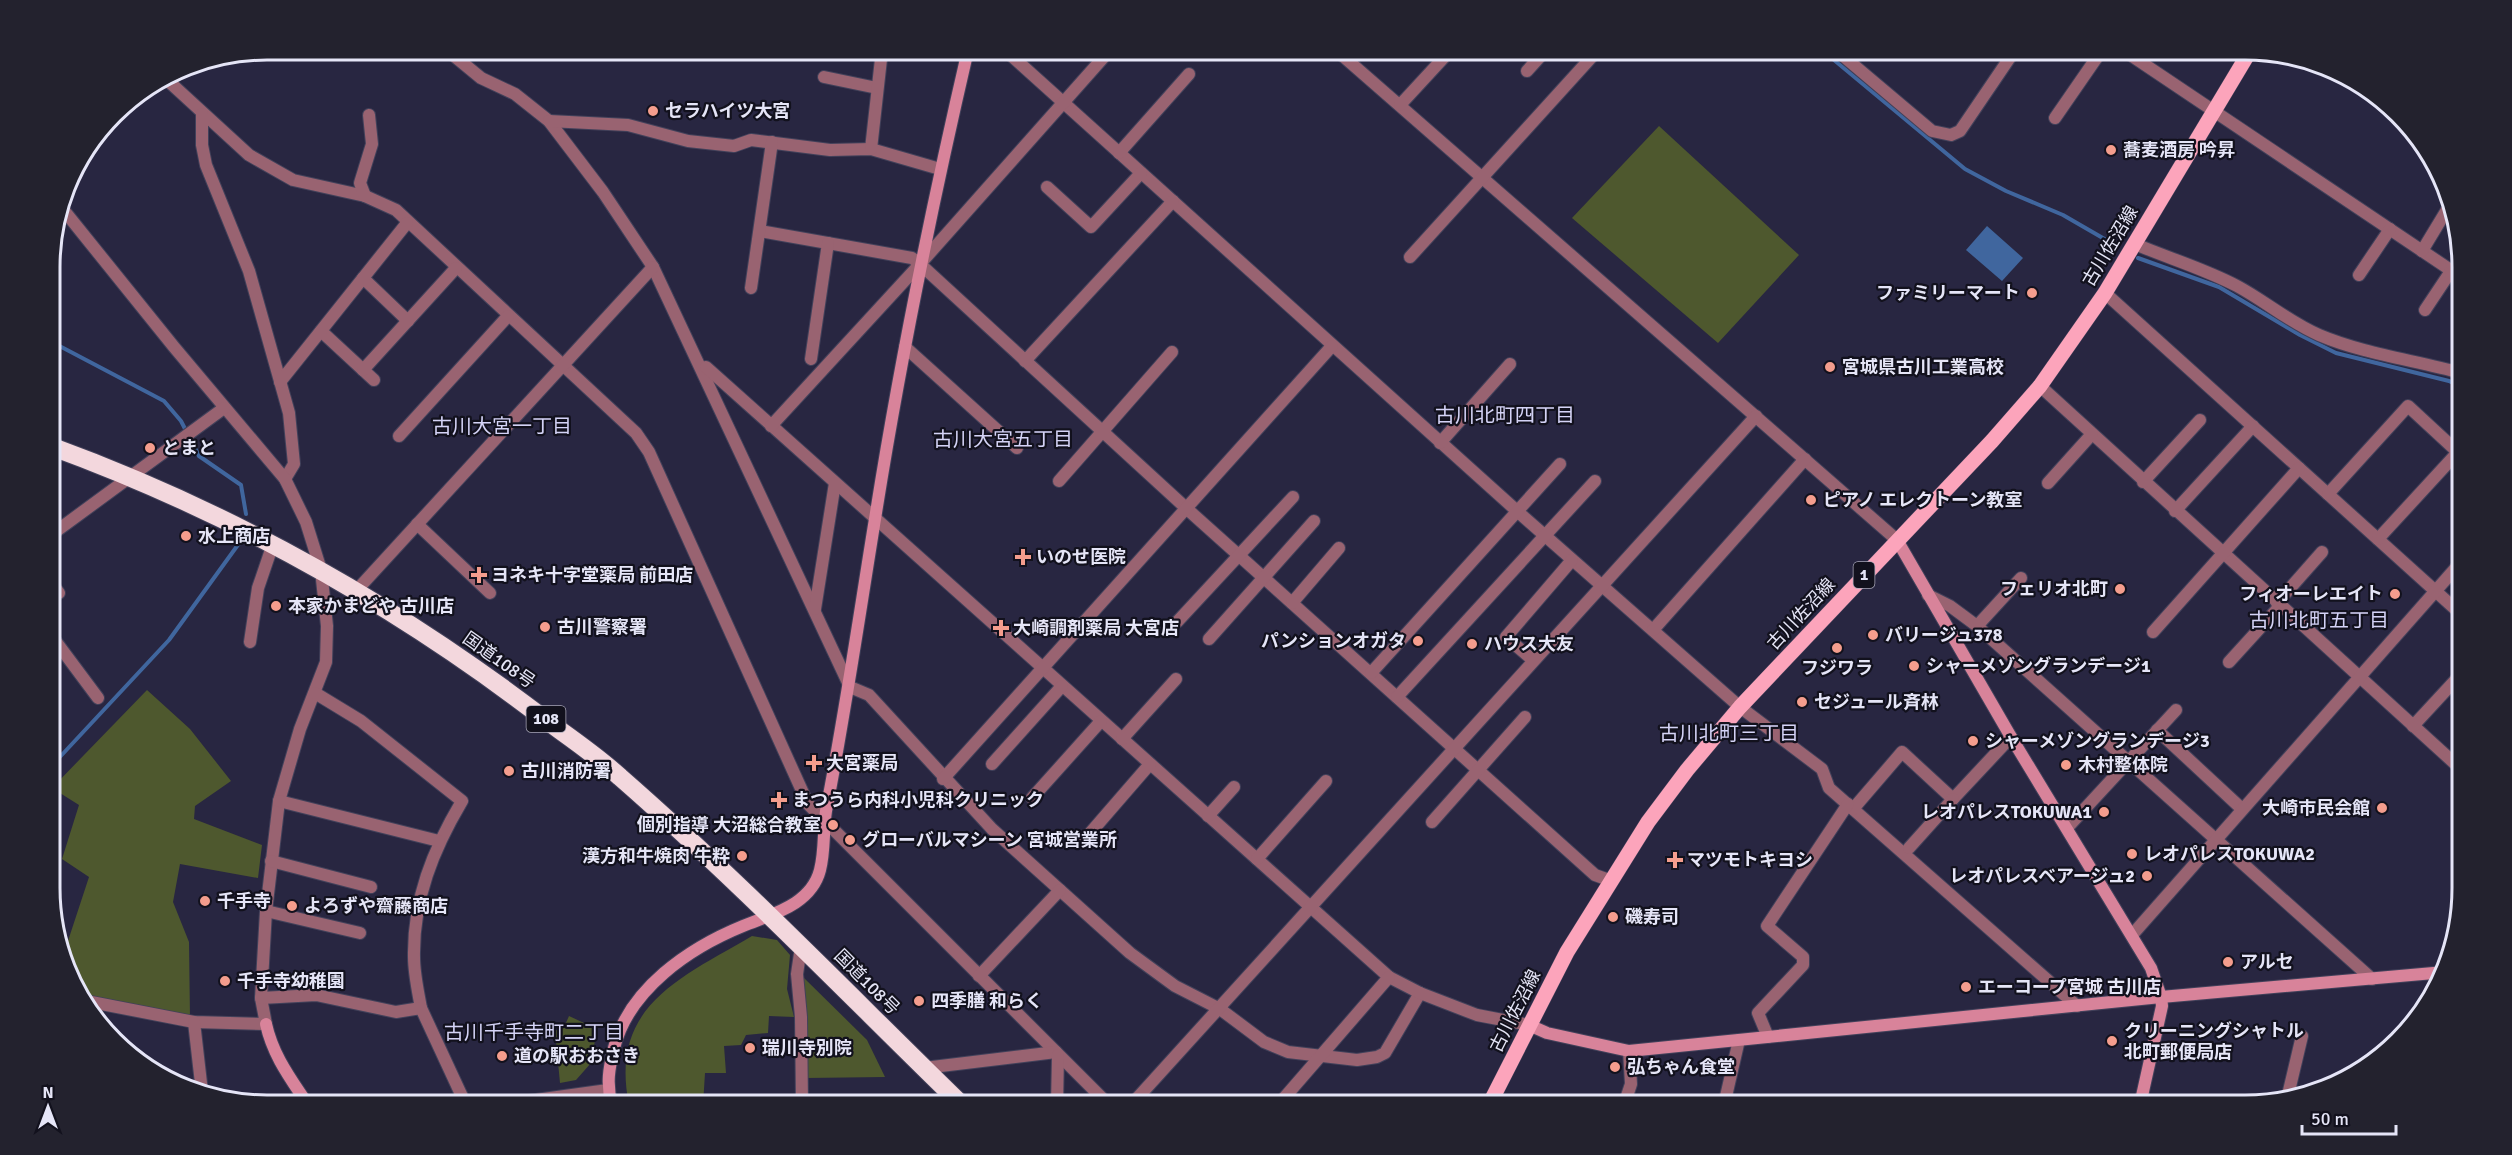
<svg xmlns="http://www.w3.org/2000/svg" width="2512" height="1155" viewBox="0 0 2512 1155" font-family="Signika,'Noto Sans JP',sans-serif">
<rect width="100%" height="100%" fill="#282641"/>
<g fill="#4e582e">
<path d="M1659 126 1799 255 1718 343 1572 218Z"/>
<path d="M147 690 190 729 231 781 195 806 194 819 262 845 258 878 180 864 173 902 189 942 190 1018 83 994 65 950 89 877 62 859 79 805 52 788Z"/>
<path d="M752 936 777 940 790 955 787 989 794 1017 769 1016 768 1033 746 1035 741 1045 724 1046 726 1073H705L703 1105H629C609 1006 679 979 752 936Z"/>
<path d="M801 975 867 1040 885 1077 806 1078Z"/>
<path d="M569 1016 597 1029 591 1063 576 1080 560 1083 555 1031 565 1025Z"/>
</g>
<path fill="#40669e" d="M1987 226 2023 258 2002 281 1966 250Z"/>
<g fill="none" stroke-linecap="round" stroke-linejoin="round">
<g stroke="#40669e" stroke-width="4">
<path d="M1822 50 1965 169 2006 191 2063 215 2108 241"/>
<path d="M2138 258 2219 287 2300 335 2336 353 2449 381 2461 387"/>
<path d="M50 341 164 401 181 421 199 456 241 485 246 514"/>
<path d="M51 771 58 759 169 640 240 542"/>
</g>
<defs>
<g id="street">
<path d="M447 50 481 78 515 94 549 121 603 192 653 267 850 687 869 695 992 829 1130 953 1175 986 1220 1009 1264 1042 1288 1052 1357 1060 1377 1057 1385 1053 1420 993"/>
<path d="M1005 50 1517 511 1740 707 1822 769 1829 788 2077 1006"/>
<path d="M1336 50 1897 540"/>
<path d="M1836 50 1932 131 1951 135 1960 131 2015 50"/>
<path d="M2123 50 2461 277"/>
<path d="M2142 62 2150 50"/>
<path d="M1527 71 1546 50"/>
<path d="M824 77 877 88"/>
<path d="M165 78 249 155 293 180 365 196 396 210 636 433 649 452 808 804 1109 1105"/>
<path d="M1400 105 1448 53 1445 50"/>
<path d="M202 114V145L206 165 249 271 289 413 294 464 285 479"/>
<path d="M2055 118 2102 50"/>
<path d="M549 121 628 125 688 141 734 146 751 140 830 150 871 149 940 169"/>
<path d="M871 149 882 50"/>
<path d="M1119 153 1189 74"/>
<path d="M1047 187 1091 227 1141 173"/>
<path d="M365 196 360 183 372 144 369 115"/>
<path d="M62 208 174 347 285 479 306 522 321 570 327 626 326 662 300 729 279 801 266 911 261 998 266 1024 194 1022 86 1001"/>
<path d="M760 231 912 258 920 264 1186 508 1595 875 1609 880"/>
<path d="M2135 244C2168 258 2205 269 2237 286 2265 301 2289 322 2319 335 2364 354 2414 360 2461 373"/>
<path d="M2422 251 2448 208"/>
<path d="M1410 257 1598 50"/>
<path d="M2359 275 2390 229"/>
<path d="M363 278 408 321"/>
<path d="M751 288 772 142"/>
<path d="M2105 293 2462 615"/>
<path d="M2425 310 2451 271"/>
<path d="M321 331 374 380"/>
<path d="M905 347 1017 448"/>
<path d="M811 359 828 243"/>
<path d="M1025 361 1173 201"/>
<path d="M706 367 1389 977 1420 993 1477 1015 1529 1025"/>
<path d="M363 370 456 268"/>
<path d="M280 382 407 223"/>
<path d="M2040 386 2462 770"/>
<path d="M771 426 920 264 1110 50"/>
<path d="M399 436 508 316"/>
<path d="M1440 443 1510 364"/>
<path d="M1059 481 1172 352"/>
<path d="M2143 482 2200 420"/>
<path d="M2048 483 2092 434"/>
<path d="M2328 494 2408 406 2461 455"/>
<path d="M2175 511 2253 426"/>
<path d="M417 524 490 593"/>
<path d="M51 535 224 408"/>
<path d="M2378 539 2458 452"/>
<path d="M51 582 59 593"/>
<path d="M356 591 653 267"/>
<path d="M1928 595 1950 606 1977 626 2372 979"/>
<path d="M1292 603 1339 548"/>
<path d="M2277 603 2322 552"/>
<path d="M815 609 835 483"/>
<path d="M1177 622 1293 497"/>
<path d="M1977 626 2021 578"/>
<path d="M1653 630 1805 459"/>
<path d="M2153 632 2299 468"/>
<path d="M51 635 98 698"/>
<path d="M1209 639 1314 521"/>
<path d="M250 642 258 588 273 544"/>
<path d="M1533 660 1506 637 1572 560"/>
<path d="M2229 662 2280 606"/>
<path d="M1371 673 1560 464"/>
<path d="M315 693 361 721 462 801C433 850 413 899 414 957 414 974 418 991 421 1008"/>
<path d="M1397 697 1595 481"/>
<path d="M2413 726 2462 673"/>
<path d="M2157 730 2242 809"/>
<path d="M1122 739 1176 679"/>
<path d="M992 764 1062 686"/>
<path d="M943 779 1332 346"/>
<path d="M1032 798 1101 721"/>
<path d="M279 801 439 841"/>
<path d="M1853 809 1902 752 1953 799 2011 737"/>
<path d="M1208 816 1234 787"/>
<path d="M1432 822 1525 717"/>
<path d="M2067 828 2176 710"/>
<path d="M1085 839 1150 764"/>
<path d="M1909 848 1953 799"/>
<path d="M1257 859 1326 781"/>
<path d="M271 861 371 887"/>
<path d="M266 911 360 933"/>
<path d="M2132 935 2462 561"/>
<path d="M801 947 797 974 801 1017 802 1105"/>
<path d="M979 976 1060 890"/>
<path d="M261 998 316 995 396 1012 421 1008 466 1105"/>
<path d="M194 1022 202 1092"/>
<path d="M1768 1037 1758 1013 1803 965V957L1767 926 1848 804"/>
<path d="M924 1068 1056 1052"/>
<path d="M2288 1095 2302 1036"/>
<path d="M499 1105 608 1090"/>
<path d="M1057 1105 1058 1055"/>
<path d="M1131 1105 1756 416"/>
<path d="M1278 1105 1389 977"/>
<path d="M1624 1105 1631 1084 1629 1051"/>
<path d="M1724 1105 1739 1040"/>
</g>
<g id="secondary">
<path d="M1897 540 2011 737 2151 968 2161 997 2162 1006 2140 1105"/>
<path d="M266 1024C273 1056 291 1079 308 1105"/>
<path d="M1529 1025 1547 1033 1629 1051 2161 997 2445 972"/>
<path d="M612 1105C606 1084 609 1068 614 1048 629 989 689 948 743 926 772 914 811 905 820 870 825 851 823 830 826 811 845 714 859 617 875 519 900 361 932 205 968 50"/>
</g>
<path id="primary" d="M1489 1105 1567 952 1648 822 1687 770 1740 707 1992 441 2040 386 2105 293 2250 51"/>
<path id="highway" d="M50 446C228 511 393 603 543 718 569 737 596 755 620 777 739 881 849 995 962 1105"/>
</defs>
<use href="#street" stroke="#42415a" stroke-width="14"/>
<use href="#secondary" stroke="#42415a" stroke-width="14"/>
<use href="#primary" stroke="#42415a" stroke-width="16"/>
<use href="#highway" stroke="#42415a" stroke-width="20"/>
<use href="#street" stroke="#996371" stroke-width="12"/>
<use href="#secondary" stroke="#d8839a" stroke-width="12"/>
<use href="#primary" stroke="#fca4bb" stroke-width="15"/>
<use href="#highway" stroke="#f3d7dd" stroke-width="18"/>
</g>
<g fill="#f49d8d" stroke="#12111d" stroke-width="2">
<circle cx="653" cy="111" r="6"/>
<circle cx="2111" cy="150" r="6"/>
<circle cx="2032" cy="293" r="6"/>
<circle cx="1830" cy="367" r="6"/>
<circle cx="150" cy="448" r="6"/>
<circle cx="1811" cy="500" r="6"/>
<circle cx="186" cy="536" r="6"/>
<path d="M1020 548h6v6h6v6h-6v6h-6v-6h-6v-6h6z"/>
<path d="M476 566h6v6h6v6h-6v6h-6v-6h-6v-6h6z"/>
<circle cx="2120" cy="589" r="6"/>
<circle cx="2395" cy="594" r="6"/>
<circle cx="276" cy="606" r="6"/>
<circle cx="545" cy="627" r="6"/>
<path d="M998 619h6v6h6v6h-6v6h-6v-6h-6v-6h6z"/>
<circle cx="1873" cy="635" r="6"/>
<circle cx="1418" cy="641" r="6"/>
<circle cx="1472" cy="644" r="6"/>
<circle cx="1837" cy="648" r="6"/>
<circle cx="1914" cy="666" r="6"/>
<circle cx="1802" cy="702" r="6"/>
<circle cx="1973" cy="741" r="6"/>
<path d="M811 754h6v6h6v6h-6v6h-6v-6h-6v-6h6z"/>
<circle cx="2066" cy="765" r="6"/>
<circle cx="509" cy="771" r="6"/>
<path d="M776 791h6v6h6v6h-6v6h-6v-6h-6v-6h6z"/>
<circle cx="2382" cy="808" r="6"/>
<circle cx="2104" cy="812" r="6"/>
<circle cx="833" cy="825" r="6"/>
<circle cx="850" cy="840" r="6"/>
<circle cx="2132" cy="854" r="6"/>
<circle cx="742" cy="856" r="6"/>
<path d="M1672 851h6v6h6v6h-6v6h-6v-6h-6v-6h6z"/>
<circle cx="2147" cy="876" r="6"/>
<circle cx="205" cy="901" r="6"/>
<circle cx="292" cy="906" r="6"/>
<circle cx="1613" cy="917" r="6"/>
<circle cx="2228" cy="962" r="6"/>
<circle cx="225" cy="981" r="6"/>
<circle cx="1966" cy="987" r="6"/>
<circle cx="919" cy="1001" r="6"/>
<circle cx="2112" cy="1041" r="6"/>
<circle cx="750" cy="1048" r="6"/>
<circle cx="502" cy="1056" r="6"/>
<circle cx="1615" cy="1067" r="6"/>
</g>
<g text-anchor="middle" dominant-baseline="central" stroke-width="4.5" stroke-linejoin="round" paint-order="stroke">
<g fill="#12111d" stroke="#a6a5b6" stroke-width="1.5">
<rect x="1853.5" y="562" width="21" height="26" rx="4.5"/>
<rect x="526.5" y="706" width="39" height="26" rx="4.5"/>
</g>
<g font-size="16" font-weight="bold" fill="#e5e5f7">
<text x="1864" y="575">1</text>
<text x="546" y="719">108</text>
</g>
<g font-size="18" font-weight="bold" fill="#e5e5f7" stroke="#12111d" text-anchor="start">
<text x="665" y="111">セラハイツ大宮</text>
<text x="2123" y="150">蕎麦酒房 吟昇</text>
<text x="2020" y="293" text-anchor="end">ファミリーマート</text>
<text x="1842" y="367">宮城県古川工業高校</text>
<text x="162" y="448">とまと</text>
<text x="1823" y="500">ピアノ エレクトーン教室</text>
<text x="198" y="536">水上商店</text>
<text x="1036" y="557">いのせ医院</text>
<text x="491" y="575">ヨネキ十字堂薬局 前田店</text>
<text x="2108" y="589" text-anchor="end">フェリオ北町</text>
<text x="2383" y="594" text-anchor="end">フィオーレエイト</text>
<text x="288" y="606">本家かまどや 古川店</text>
<text x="557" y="627">古川警察署</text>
<text x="1013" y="628">大崎調剤薬局 大宮店</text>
<text x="1885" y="635">バリージュ378</text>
<text x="1406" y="641" text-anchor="end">パンションオガタ</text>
<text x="1484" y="644">ハウス大友</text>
<text x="1926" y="666">シャーメゾングランデージ1</text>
<text x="1837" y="668" text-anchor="middle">フジワラ</text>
<text x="1814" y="702">セジュール斉林</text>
<text x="1985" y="741">シャーメゾングランデージ3</text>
<text x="826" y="763">大宮薬局</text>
<text x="2078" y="765">木村整体院</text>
<text x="521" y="771">古川消防署</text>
<text x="792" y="800">まつうら内科小児科クリニック</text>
<text x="2370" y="808" text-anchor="end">大崎市民会館</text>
<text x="2092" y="812" text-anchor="end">レオパレスTOKUWA1</text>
<text x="821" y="825" text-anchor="end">個別指導 大沼総合教室</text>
<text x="862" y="840">グローバルマシーン 宮城営業所</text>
<text x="2144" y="854">レオパレスTOKUWA2</text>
<text x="730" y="856" text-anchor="end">漢方和牛焼肉 牛粋</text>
<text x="1687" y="860">マツモトキヨシ</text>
<text x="2135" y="876" text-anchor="end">レオパレスベアージュ2</text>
<text x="217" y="901">千手寺</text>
<text x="304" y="906">よろずや齋藤商店</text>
<text x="1625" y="917">磯寿司</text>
<text x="2240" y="962">アルセ</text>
<text x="237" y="981">千手寺幼稚園</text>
<text x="1978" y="987">エーコープ宮城 古川店</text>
<text x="931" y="1001">四季膳 和らく</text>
<text x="2124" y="1031">クリーニングシャトル<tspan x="2124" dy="21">北町郵便局店</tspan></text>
<text x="762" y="1048">瑞川寺別院</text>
<text x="514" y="1056">道の駅おおさき</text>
<text x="1627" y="1067">弘ちゃん食堂</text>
</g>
<g font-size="18" fill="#e5e5f7" stroke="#12111d">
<text transform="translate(2110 246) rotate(-59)">古川佐沼線</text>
<text transform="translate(1801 614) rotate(-47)">古川佐沼線</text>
<text transform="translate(499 660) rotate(35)">国道108号</text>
<text transform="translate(867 982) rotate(45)">国道108号</text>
<text transform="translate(1515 1011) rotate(-63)">古川佐沼線</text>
</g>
<g font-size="20" fill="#d4d3f6" stroke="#12111d">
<text x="1505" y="415">古川北町四丁目</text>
<text x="502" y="426">古川大宮一丁目</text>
<text x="1003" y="439">古川大宮五丁目</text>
<text x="2319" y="620">古川北町五丁目</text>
<text x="1729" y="733">古川北町三丁目</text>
<text x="534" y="1032">古川千手寺町二丁目</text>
</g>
</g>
<path d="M0 0H2512V1155H0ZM267 60H2245A207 207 0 0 1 2452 267V888A207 207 0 0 1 2245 1095H267A207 207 0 0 1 60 888V267A207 207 0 0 1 267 60Z" fill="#23222e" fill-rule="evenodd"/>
<path fill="none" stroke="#e5e5f7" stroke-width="3" d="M267 60H2245A207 207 0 0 1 2452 267V888A207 207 0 0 1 2245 1095H267A207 207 0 0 1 60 888V267A207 207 0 0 1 267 60Z"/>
<g transform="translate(48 1107)" stroke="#12111d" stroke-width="4.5" paint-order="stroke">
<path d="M0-4.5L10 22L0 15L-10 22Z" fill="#e5e5f7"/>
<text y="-9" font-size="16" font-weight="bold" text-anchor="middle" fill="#e5e5f7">N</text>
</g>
<path d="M2302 1125v9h94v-9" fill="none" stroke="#e5e5f7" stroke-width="3"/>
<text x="2311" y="1125" font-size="18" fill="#e5e5f7" stroke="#12111d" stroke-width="4.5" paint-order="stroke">50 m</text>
</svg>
